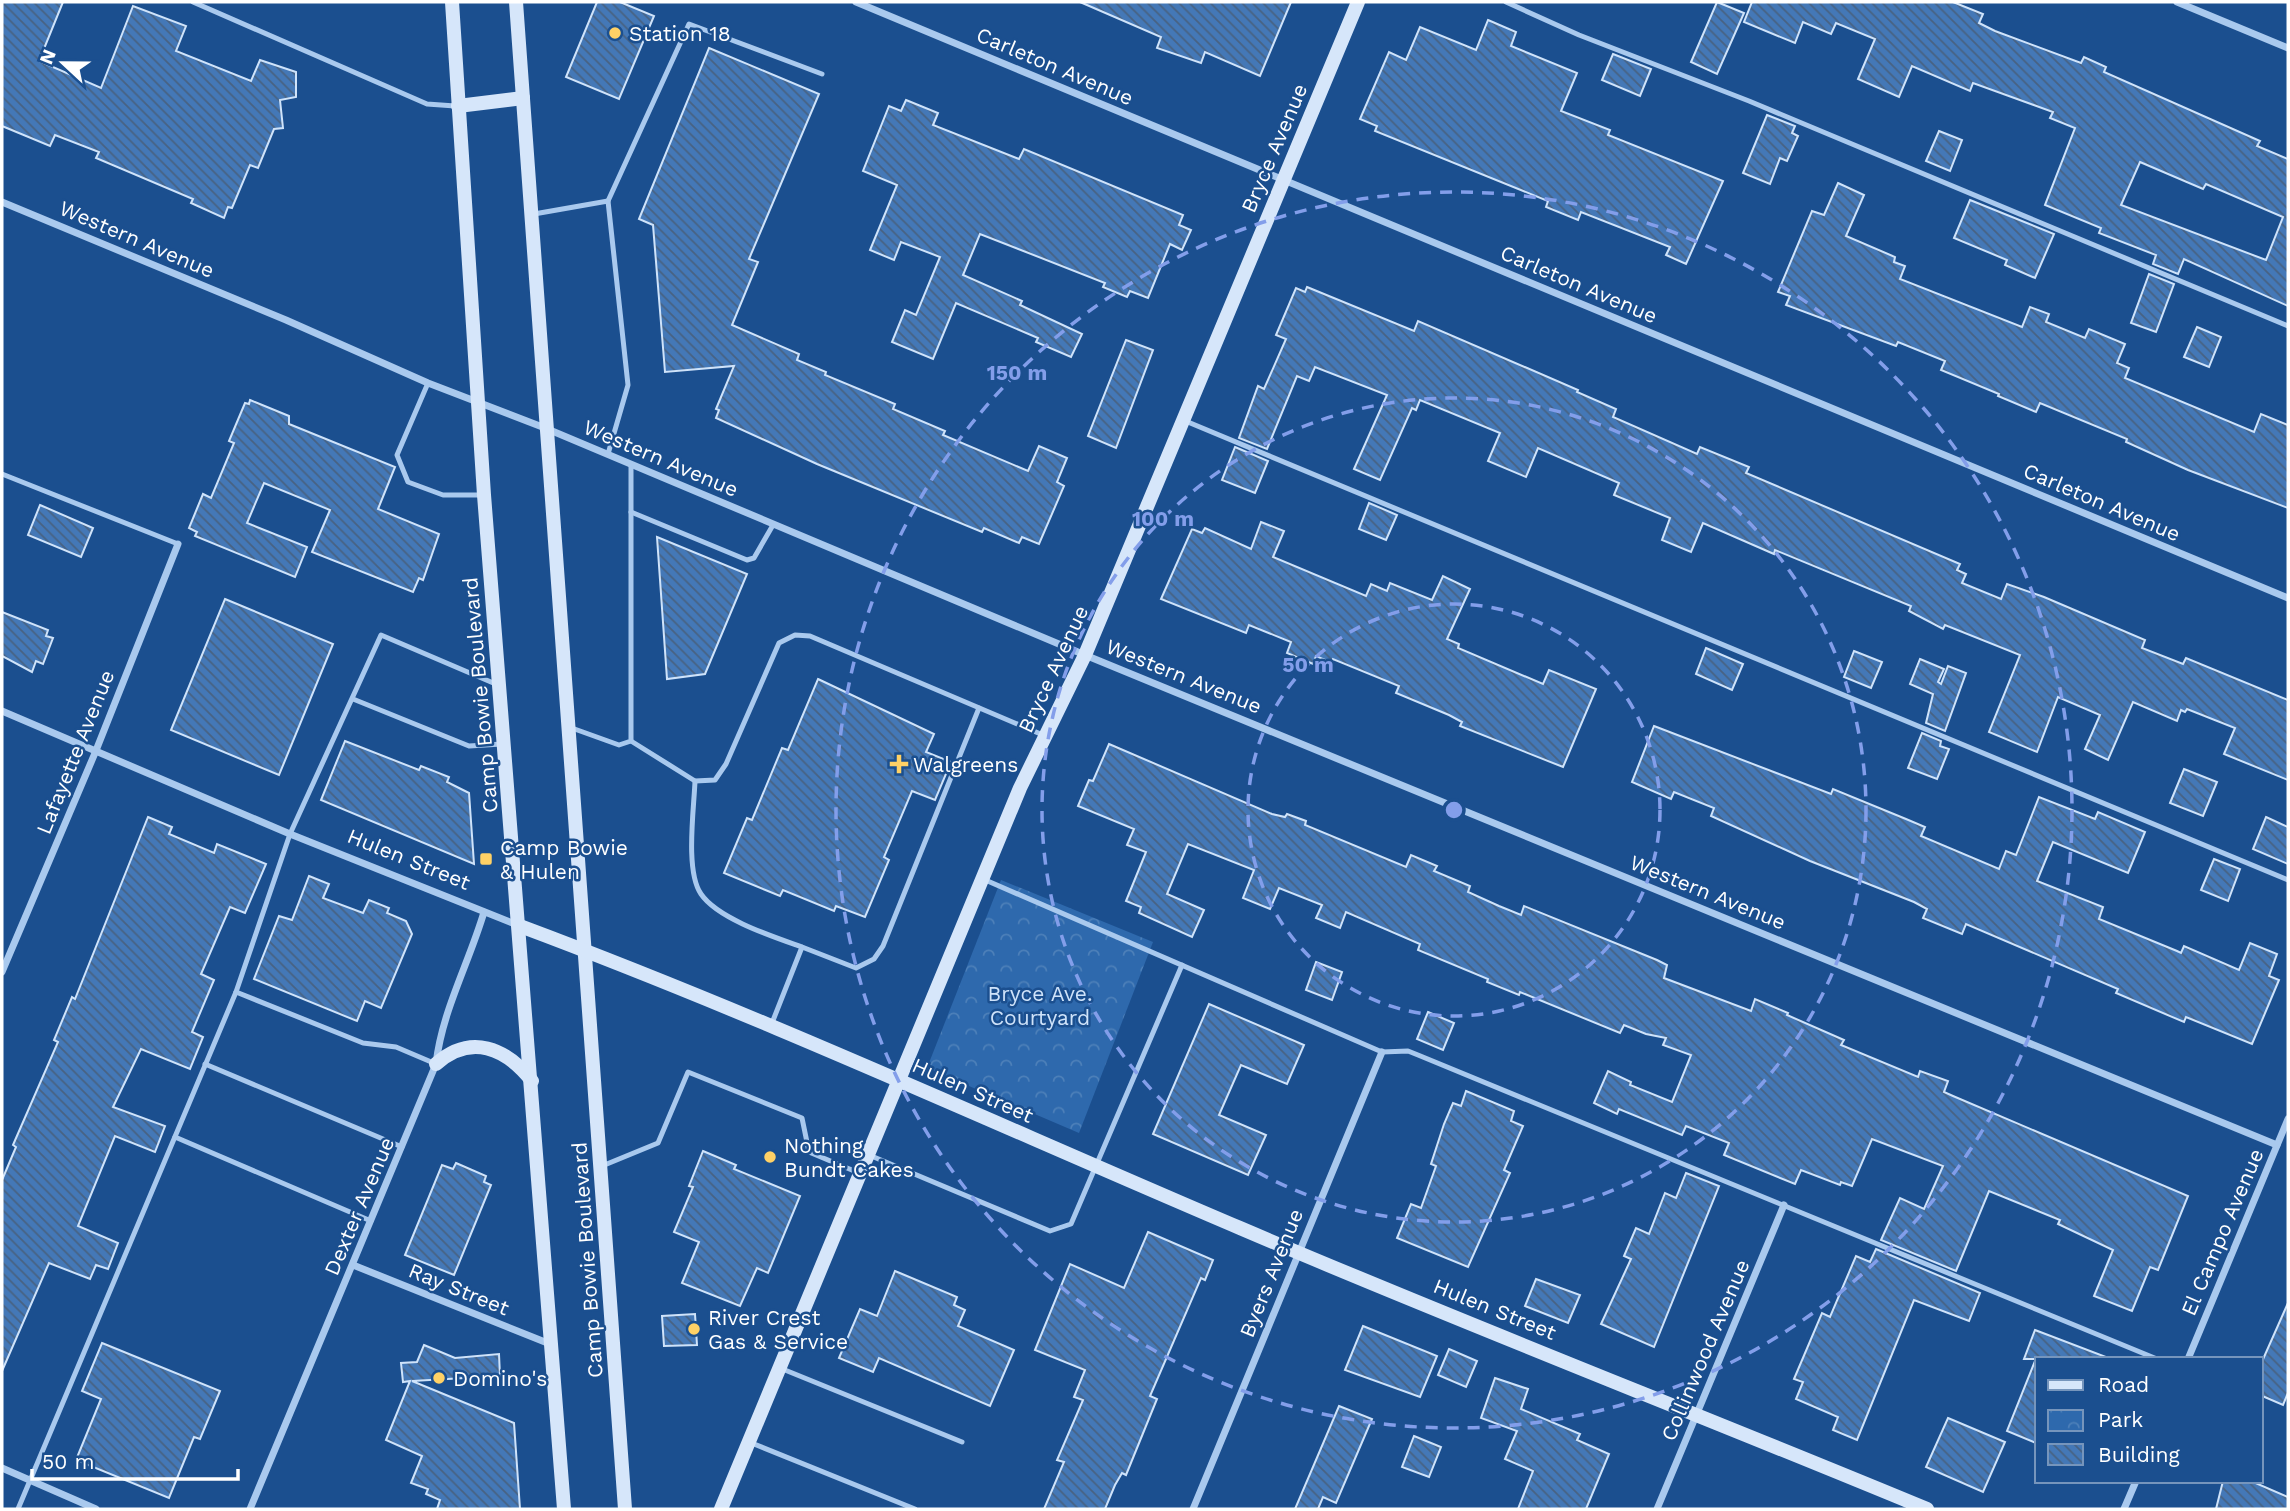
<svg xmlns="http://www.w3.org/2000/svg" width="2290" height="1511" viewBox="0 0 2290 1511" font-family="'Work Sans',sans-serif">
<defs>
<pattern id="park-crowns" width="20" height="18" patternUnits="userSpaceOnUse" patternTransform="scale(1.75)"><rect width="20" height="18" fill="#2e69ad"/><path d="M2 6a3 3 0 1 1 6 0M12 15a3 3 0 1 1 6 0" fill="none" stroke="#4d80b9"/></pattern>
<pattern id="building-back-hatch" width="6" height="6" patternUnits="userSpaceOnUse" patternTransform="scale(1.75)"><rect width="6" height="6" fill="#4478b7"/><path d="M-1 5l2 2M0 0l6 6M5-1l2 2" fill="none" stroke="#486282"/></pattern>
</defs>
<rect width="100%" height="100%" fill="#1b4f8f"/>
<path fill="url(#park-crowns)" d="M1001 880 1153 942 1079 1133 927 1068Z"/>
<g fill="url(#building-back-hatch)" stroke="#cfe3fa" stroke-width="2" fill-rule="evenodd">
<path d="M2 2H63L39 61 101 88 133 6 186 26 176 51 251 81 260 60 296 72V97L280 100 283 128 274 129 258 168 250 165 232 208 228 207 224 218 191 203 193 199 96 158 99 152 55 135 50 146 2 126Z"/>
<path d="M597 2H620L654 16 619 99 566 77Z"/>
<path d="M1080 2H1291L1260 76 1205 52 1201 63 1157 48 1161 37Z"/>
<path d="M1717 2 1744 13 1717 74 1691 62Z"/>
<path d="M1752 2H1953L1983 14 1979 23 1995 31 2081 63 2084 57 2106 67 2104 72 2260 141 2257 146 2288 159V306L2184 259 2178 274 2153 264 2156 255 2099 233 2101 228 2045 205 2075 128 2050 118 2053 112 1973 83 1970 91 1912 66 1899 97 1858 79 1875 39 1836 23 1831 34 1803 22 1795 43 1744 22ZM2140 162 2203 189 2206 184 2283 217 2266 260 2121 205Z"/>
<path d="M1488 20 1516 32 1511 46 1577 73 1561 111 1610 130 1608 135 1723 181 1686 264 1666 255 1670 247 1581 212 1578 220 1546 207 1548 201 1375 131 1377 126 1360 119 1389 52 1406 60 1420 27 1476 50Z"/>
<path d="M709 48 819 94 749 259 758 262 732 325 799 354 797 360 826 372 825 375 895 404 893 409 945 431 943 435 1028 471 1039 446 1067 458 1057 482 1064 486 1039 544 1022 537 1019 543 984 528 982 532 817 464 716 418 719 410 716 409 734 366 665 372 653 225 639 219Z"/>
<path d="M1613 54 1651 69 1640 96 1602 80Z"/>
<path d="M906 100 938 113 933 125 1019 159 1024 149 1183 215 1179 225 1191 230 1182 250 1170 244 1148 298 1130 291 1127 297 1103 287 1105 283 980 234 963 275 1022 301 1020 305 1082 334 1071 357 1036 342 1038 338 956 303 933 359 892 342 905 310 916 315 940 257 901 242 894 260 870 250 897 185 863 171 889 106 901 111Z"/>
<path d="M1767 115 1795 126 1792 133 1798 136 1787 161 1780 158 1770 184 1743 173Z"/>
<path d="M1939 131 1962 140 1950 171 1926 161Z"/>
<path d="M1838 183 1864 195 1846 236 1895 257 1894 262 1905 266 1900 279 2022 327 2030 307 2049 314 2046 322 2085 338 2089 329 2125 344 2117 363 2129 368 2125 378 2254 432 2261 414 2288 425V508L2188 470 2126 442 2127 439 2040 403 2036 412 1998 396 1999 394 1941 370 1945 361 1898 342 1896 346 1786 305 1790 296 1778 292 1812 211 1824 215Z"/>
<path d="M1970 200 2054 234 2035 278 2005 265 2007 260 1954 238Z"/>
<path d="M2149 274 2174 284 2156 332 2131 323Z"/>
<path d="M1307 287 1414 331 1418 321 1578 390 1577 392 1616 409 1613 417 1697 454 1700 447 1749 467 1746 473 1960 564 1957 570 1966 574 1962 583 2001 599 2007 584 2044 597 2145 640 2142 648 2183 664 2186 658 2288 700V780L2224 754 2235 728 2187 709 2185 712 2181 710 2177 721 2133 702 2108 760 2085 749 2100 715 2058 697 2037 752 1989 732 2020 655 1945 625 1943 629 1909 611 1911 606 1775 550 1774 554 1703 523 1691 552 1662 540 1670 518 1614 495 1619 483 1538 448 1526 477 1488 461 1500 433 1420 400 1416 410 1412 408 1380 480 1354 469 1387 395 1315 367 1309 381 1297 376 1267 449 1239 438 1258 386 1264 389 1286 339 1276 335 1296 288 1305 292Z"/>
<path d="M2197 327 2221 337 2209 367 2184 357Z"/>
<path d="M1126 340 1153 350 1116 448 1088 436Z"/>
<path d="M250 400 289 416V424L395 467 378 509 439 534 423 580 419 578 413 592 312 552 330 510 264 483 247 523 307 547 295 577 195 536 197 532 189 528 203 494 211 498 234 443 229 441 245 403 249 404Z"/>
<path d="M1235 447 1268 461 1255 493 1222 480Z"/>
<path d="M1369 503 1397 515 1386 540 1359 529Z"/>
<path d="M40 505 93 528 81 557 28 535Z"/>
<path d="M1261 522 1284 531 1273 557 1366 596 1371 584 1387 591 1390 583 1432 600 1443 576 1470 589 1447 639 1459 644 1458 648 1543 684 1549 670 1596 689 1563 767 1460 726 1462 722 1449 715 1396 693 1399 686 1333 659 1332 663 1316 656 1313 664 1287 653 1291 642 1249 625 1246 633 1161 599 1192 529 1202 533 1205 528 1251 549Z"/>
<path d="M657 537 747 574 705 674 667 679Z"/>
<path d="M225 599 333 644 279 775 171 730Z"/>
<path d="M2 612 48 630 46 636 53 638 43 664 36 661 32 672 2 656Z"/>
<path d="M1706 648 1743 664 1732 690 1696 674Z"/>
<path d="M1854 651 1882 662 1871 688 1844 677Z"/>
<path d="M1920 659 1944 669 1938 682 1941 684 1948 666 1966 673 1945 731 1926 723 1933 694 1910 684Z"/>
<path d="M818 679 934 734 926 752 951 762 935 800 912 791 884 857 889 860 865 917 836 906 834 911 783 890 780 896 724 873 747 818 752 820 782 748 788 750Z"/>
<path d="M1654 726 1831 794 1833 789 1906 819 1925 827 1921 836 1999 869 2006 851 2016 855 2039 797 2095 819 2098 812 2145 832 2128 873 2053 842 2037 881 2103 907 2099 919 2177 951 2181 953 2184 946 2239 970 2250 943 2277 954 2269 976 2279 980 2252 1044 2186 1017 2184 1022 2116 993 2118 989 1966 924 1962 934 1923 918 1927 909 1914 902 1810 861 1711 816 1714 808 1674 792 1671 799 1632 782Z"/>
<path d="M1922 733 1941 741 1940 746 1949 749 1937 779 1908 768Z"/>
<path d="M345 741 419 770 421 766 449 777 447 782 469 793 474 864 321 800Z"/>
<path d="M1109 744 1272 814 1285 817 1287 814 1306 821 1305 825 1406 867 1411 855 1437 866 1434 871 1470 886 1468 892 1499 906 1521 915 1524 906 1657 960 1667 965 1664 978 1751 1011 1755 999 1788 1013 1787 1015 1844 1040 1841 1045 1918 1077 1920 1071 1948 1081 1944 1092 1953 1096 2188 1196 2158 1270 2150 1267 2132 1311 2094 1296 2113 1250 2058 1224 2060 1220 1989 1191 1956 1271 1881 1240 1900 1198 1924 1209 1943 1166 1872 1139 1852 1186 1841 1182 1840 1185 1801 1170 1795 1184 1724 1155 1729 1143 1686 1126 1682 1135 1619 1109 1617 1114 1594 1103 1608 1071 1631 1082 1630 1085 1672 1102 1691 1055 1663 1045 1666 1038 1646 1034 1624 1025 1620 1033 1520 992 1519 995 1487 982 1488 979 1418 950 1420 944 1346 912 1340 928 1316 918 1322 905 1279 888 1270 909 1243 898 1254 870 1188 844 1167 894 1204 910 1192 937 1139 913 1141 907 1126 901 1146 852 1127 845 1134 829 1078 806 1089 780 1093 781Z"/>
<path d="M2184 769 2217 782 2203 816 2170 803Z"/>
<path d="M148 817 172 827 169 834 214 853 217 844 266 864 245 913 230 907 201 974 214 980 192 1032 203 1037 190 1069 141 1049 113 1107 165 1126 155 1152 115 1136 78 1226 118 1243 108 1269 96 1265 90 1279 49 1263 2 1371V1180L16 1147 13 1145 58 1042 54 1040 72 997 75 999Z"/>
<path d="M2266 817 2288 827V864L2253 849Z"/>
<path d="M2214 859 2240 869 2228 901 2201 890Z"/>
<path d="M309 876 329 884 323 898 363 913 369 900 389 908 387 913 406 921 412 934 381 1008 365 1001 357 1021 254 979 279 916 292 920Z"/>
<path d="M1316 962 1342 972 1332 1000 1306 990Z"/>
<path d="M1209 1004 1304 1045 1287 1084 1241 1065 1219 1115 1266 1135 1248 1175 1153 1134Z"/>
<path d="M1428 1012 1454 1023 1443 1050 1417 1039Z"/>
<path d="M1466 1091 1514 1111 1511 1121 1523 1126 1504 1170 1510 1173 1468 1267 1397 1238 1411 1204 1421 1208 1436 1166 1431 1164 1444 1124 1453 1103 1461 1106Z"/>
<path d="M703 1151 736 1165 734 1169 800 1196 768 1273 757 1268 740 1306 682 1283 699 1242 674 1232 693 1187 689 1186Z"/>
<path d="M456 1163 486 1176 484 1182 491 1185 454 1275 405 1255 442 1165 453 1169Z"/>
<path d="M1686 1173 1719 1186 1654 1347 1601 1324 1631 1259 1624 1256 1636 1228 1649 1234 1665 1193 1676 1198Z"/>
<path d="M1148 1232 1213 1260 1205 1280 1201 1278 1150 1396 1157 1399 1126 1475 1122 1473 1115 1485 1105 1509H1044L1064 1462 1057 1460 1083 1400 1074 1397 1085 1370 1035 1350 1070 1264 1124 1288Z"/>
<path d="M1876 1249 1980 1293 1969 1321 1914 1300 1857 1440 1833 1430 1838 1417 1796 1399 1803 1382 1794 1379 1822 1313 1830 1317 1856 1256 1870 1262Z"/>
<path d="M895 1271 957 1297 954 1305 965 1310 958 1326 1014 1350 990 1406 879 1358 873 1372 839 1358 860 1309 877 1316Z"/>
<path d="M1536 1279 1580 1295 1568 1323 1525 1306Z"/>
<path d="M2288 1303V1393L2283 1405 2260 1395V1366Z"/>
<path d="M695 1314 697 1345 664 1346 662 1316Z"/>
<path d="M1363 1326 1437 1356 1420 1397 1345 1370Z"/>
<path d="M2035 1330 2106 1357 2105 1359H2024Z"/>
<path d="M102 1343 220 1391 200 1439 194 1437 169 1498 76 1460 101 1399 82 1391Z"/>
<path d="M424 1345 455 1358 499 1354 500 1376 412 1381 514 1423 520 1509H437L440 1500 426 1494 428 1489 411 1483 422 1456 386 1440 410 1381 403 1382 401 1363 417 1362Z"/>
<path d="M1449 1349 1477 1361 1466 1387 1438 1375Z"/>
<path d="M2035 1361H2036V1443L2007 1431Z"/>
<path d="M1495 1378 1528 1389 1521 1409 1580 1434 1577 1440 1609 1454 1586 1509H1518L1533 1471 1505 1459 1517 1431 1481 1418Z"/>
<path d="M1339 1406 1372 1419 1336 1503 1323 1497 1318 1509H1295Z"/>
<path d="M1948 1418 2005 1442 1983 1492 1926 1467Z"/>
<path d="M1414 1436 1441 1447 1429 1477 1402 1467Z"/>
<path d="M2223 1481H2251L2288 1497V1509H2216Z"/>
</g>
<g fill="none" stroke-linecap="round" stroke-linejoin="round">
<g stroke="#a9c9ee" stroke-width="5">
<path d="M193 2 427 104 455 106"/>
<path d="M1506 2 1579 35 1749 101 2288 326"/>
<path d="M534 214 608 201"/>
<path d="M428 383 397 455 408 482 443 495H484"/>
<path d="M1183 420 2288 880"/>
<path d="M608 454 628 385 608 201 689 24 822 74"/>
<path d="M2 474 178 544"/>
<path d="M631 512 747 560 754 558 773 525"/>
<path d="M353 699 469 746 502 744"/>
<path d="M569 727 619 745 631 741V464"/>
<path d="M631 741 695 781 715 780 726 764 779 643 795 635 810 636 1043 735"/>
<path d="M695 781C694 809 685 871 701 894 718 919 774 937 802 947L772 1023"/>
<path d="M983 879 1382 1052 1408 1051 1418 1055 2157 1359"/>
<path d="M802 947 856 968 874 959 883 946 979 708"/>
<path d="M236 992 363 1043 396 1047 436 1064"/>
<path d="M205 1064 402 1147"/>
<path d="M175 1137 371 1221"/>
<path d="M869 1155 1050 1231 1071 1224 1182 965"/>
<path d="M602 1166 658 1143 688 1072 802 1118 809 1152 859 1173"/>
<path d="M780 1368 962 1442"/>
<path d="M749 1442 915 1509"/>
<path d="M18 1509 236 992 290 834 381 635 498 685"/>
</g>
<g stroke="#a9c9ee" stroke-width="7">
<path d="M856 2 2288 598"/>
<path d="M2177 2 2288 48"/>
<path d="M2 202 286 320 428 383 545 428 1085 655 2277 1145"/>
<path d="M2 711 290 834 520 926"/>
<path d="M2 972 95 753 178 544"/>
<path d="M353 1265 550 1344"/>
<path d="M2188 1359 2288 1119"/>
<path d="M2 1468 96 1509"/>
<path d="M250 1509 436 1064C442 1011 469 963 484 912"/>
<path d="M1193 1509 1382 1052"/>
<path d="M1657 1509 1784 1205"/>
<path d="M2124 1509 2136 1481"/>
</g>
<g stroke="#d6e6fa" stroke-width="14">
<path d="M452 2 484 495 564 1509"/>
<path d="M516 2C550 504 591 1007 625 1509"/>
<path d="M458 106 523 98"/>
<path d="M520 926C764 1017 1000 1126 1240 1228 1467 1325 1698 1414 1927 1509"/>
<path d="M436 1064C471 1033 506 1048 532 1081"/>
<path d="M721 1509 1020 788 1085 655 1358 2"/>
</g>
</g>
<g fill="none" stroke="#839eea" stroke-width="3.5" stroke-dasharray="12 9">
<circle cx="1454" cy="810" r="206"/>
<circle cx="1454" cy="810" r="412"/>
<circle cx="1454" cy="810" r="618"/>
</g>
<g fill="#ffd166" stroke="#1b4f8f" stroke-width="2.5">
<circle cx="615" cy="33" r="7"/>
<path d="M895.5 753.5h7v7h7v7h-7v7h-7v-7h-7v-7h7z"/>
<rect x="479" y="852" width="14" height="14" rx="3.5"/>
<circle cx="770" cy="1157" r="7"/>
<circle cx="694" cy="1329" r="7"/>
<circle cx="439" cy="1378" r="7"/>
</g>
<g text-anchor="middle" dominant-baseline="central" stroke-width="5" stroke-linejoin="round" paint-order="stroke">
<g font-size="21" fill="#fff" stroke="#1b4f8f" text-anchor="start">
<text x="629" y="33">Station 18</text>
<text x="913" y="764">Walgreens</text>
<text x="500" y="847">Camp Bowie<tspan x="500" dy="24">&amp; Hulen</tspan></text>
<text x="784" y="1145">Nothing<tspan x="784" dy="24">Bundt Cakes</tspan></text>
<text x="708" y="1317">River Crest<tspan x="708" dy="24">Gas &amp; Service</tspan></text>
<text x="453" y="1378">Domino's</text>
</g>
<g font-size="21" fill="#fff" stroke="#1b4f8f">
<text transform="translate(1055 66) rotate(23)">Carleton Avenue</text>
<text transform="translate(1274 148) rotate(-67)">Bryce Avenue</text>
<text transform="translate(137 239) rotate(23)">Western Avenue</text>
<text transform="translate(1579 284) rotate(23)">Carleton Avenue</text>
<text transform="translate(661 458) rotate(23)">Western Avenue</text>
<text transform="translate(2102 502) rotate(23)">Carleton Avenue</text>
<text transform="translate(1053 669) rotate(-65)">Bryce Avenue</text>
<text transform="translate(1184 676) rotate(22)">Western Avenue</text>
<text transform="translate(480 695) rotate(-95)">Camp Bowie Boulevard</text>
<text transform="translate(75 752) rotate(-68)">Lafayette Avenue</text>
<text transform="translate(409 859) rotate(22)">Hulen Street</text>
<text transform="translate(1708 892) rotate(22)">Western Avenue</text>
<text transform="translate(973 1090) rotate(24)">Hulen Street</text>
<text transform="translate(359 1206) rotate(-67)">Dexter Avenue</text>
<text transform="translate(2222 1232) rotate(-67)">El Campo Avenue</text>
<text transform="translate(587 1260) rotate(-94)">Camp Bowie Boulevard</text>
<text transform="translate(1271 1273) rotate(-68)">Byers Avenue</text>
<text transform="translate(459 1289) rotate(22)">Ray Street</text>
<text transform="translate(1495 1309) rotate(22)">Hulen Street</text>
<text transform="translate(1705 1350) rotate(-67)">Collinwood Avenue</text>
</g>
<g font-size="21" fill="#cfe3fa" stroke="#1b4f8f">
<text x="1040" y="993">Bryce Ave.<tspan x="1040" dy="24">Courtyard</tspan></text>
</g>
</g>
<circle cx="1454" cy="810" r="10" fill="#839eea" stroke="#1b4f8f" stroke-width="3.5"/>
<g font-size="21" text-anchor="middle" font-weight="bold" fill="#839eea" stroke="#1b4f8f" stroke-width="5" stroke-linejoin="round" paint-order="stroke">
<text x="1017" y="380">150 m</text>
<text x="1163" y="526">100 m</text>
<text x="1308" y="672">50 m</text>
</g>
<rect width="2290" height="1511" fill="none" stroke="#ffffff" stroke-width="7"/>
<rect x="2035" y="1357" width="228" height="126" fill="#1b4f8f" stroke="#7695bc" stroke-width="2"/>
<rect x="2048" y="1380" width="35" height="10" fill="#d6e6fa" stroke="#7695bc" stroke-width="2"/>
<text x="2098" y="1392" font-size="21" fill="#ffffff">Road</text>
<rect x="2048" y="1410" width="35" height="21" fill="url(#park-crowns)" stroke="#7695bc" stroke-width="2"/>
<text x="2098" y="1427" font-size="21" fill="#ffffff">Park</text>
<rect x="2048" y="1444" width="35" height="21" fill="url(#building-back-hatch)" stroke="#7695bc" stroke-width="2"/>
<text x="2098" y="1462" font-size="21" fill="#ffffff">Building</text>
<g transform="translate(63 63) rotate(292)" stroke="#1b4f8f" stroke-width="5" paint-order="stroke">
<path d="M0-5L12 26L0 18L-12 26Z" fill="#ffffff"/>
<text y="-10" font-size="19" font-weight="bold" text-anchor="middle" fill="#ffffff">N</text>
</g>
<path d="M32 1469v10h206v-10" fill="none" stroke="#ffffff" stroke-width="3.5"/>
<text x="42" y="1469" font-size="21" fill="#ffffff" stroke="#1b4f8f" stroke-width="5" paint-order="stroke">50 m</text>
</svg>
